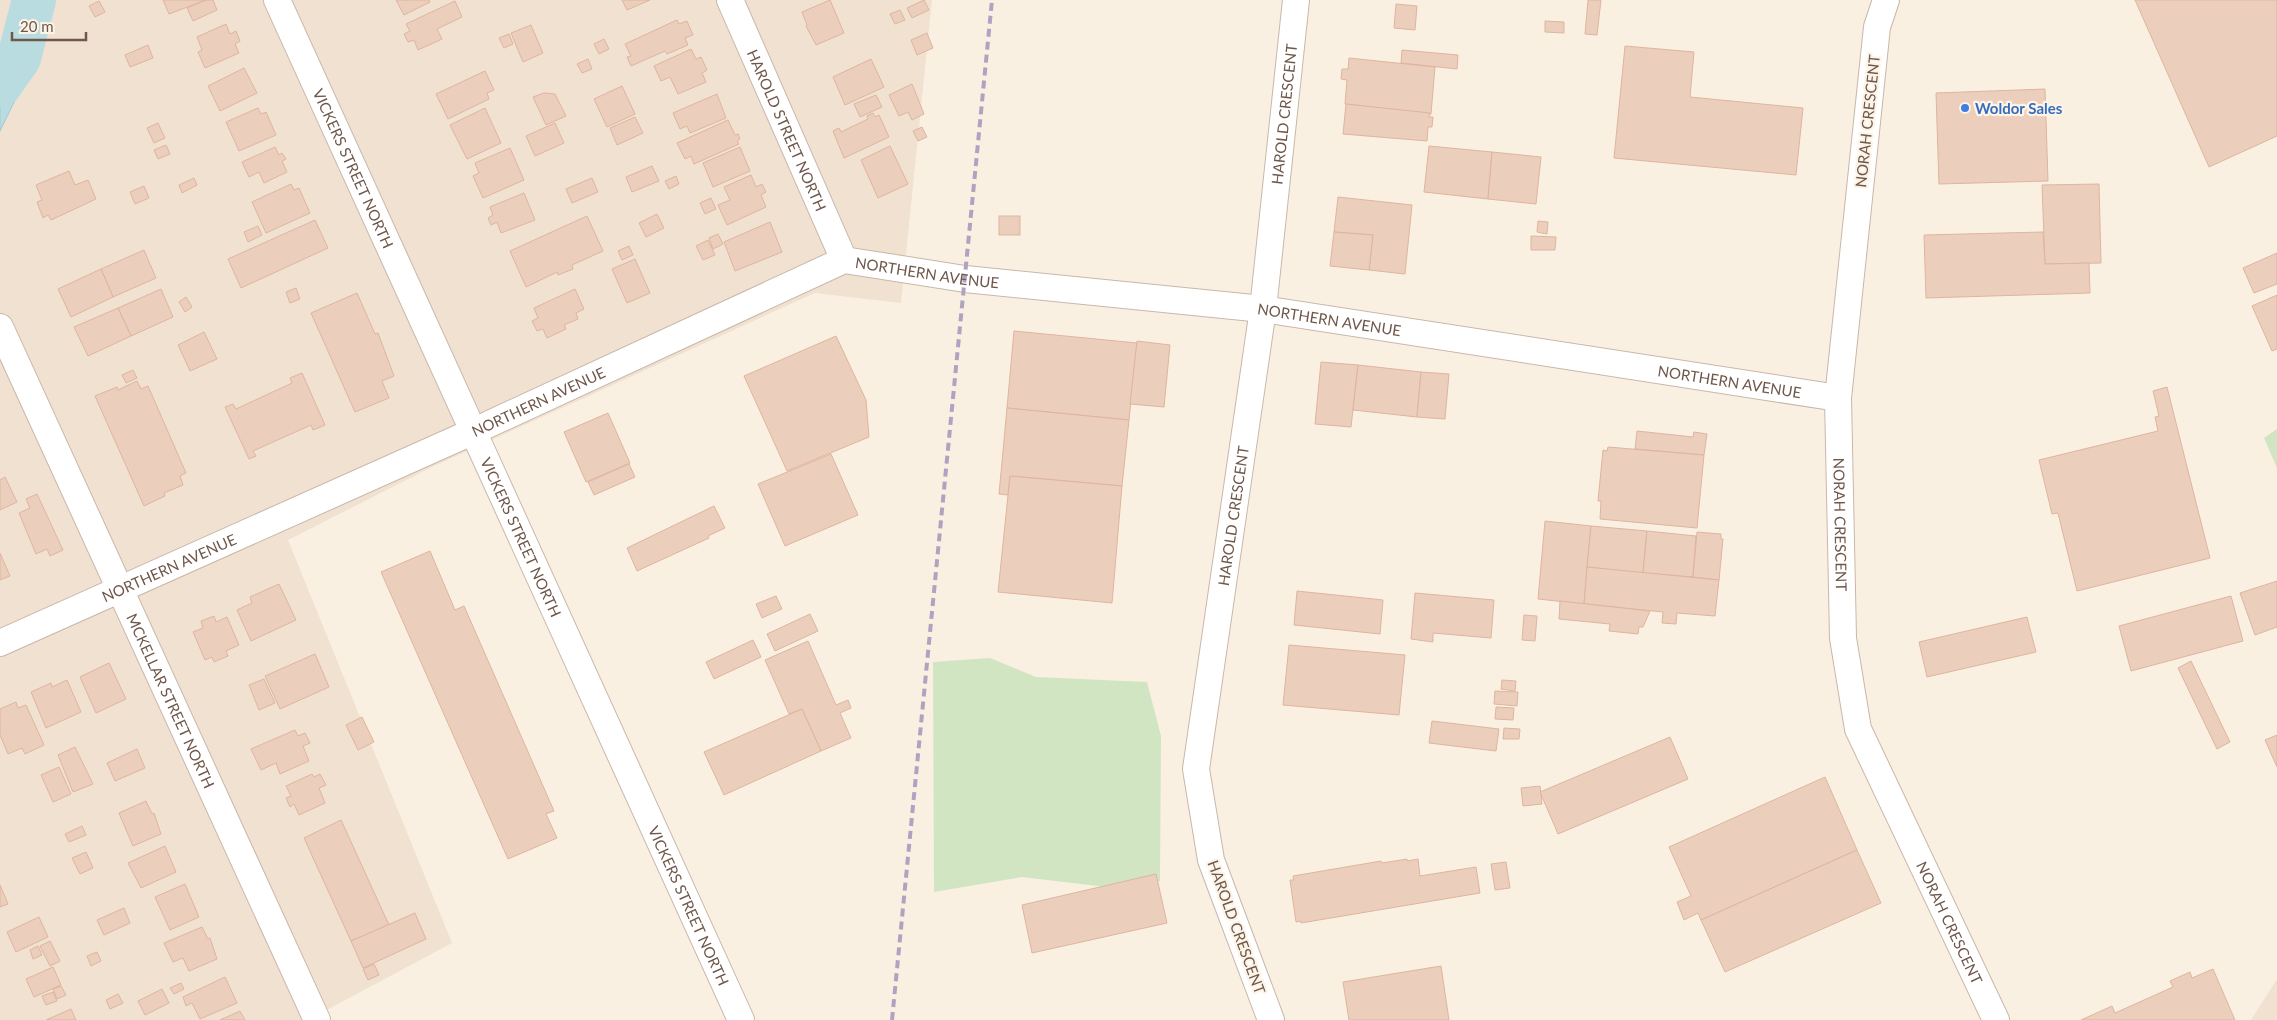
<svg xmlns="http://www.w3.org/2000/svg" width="2277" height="1020" viewBox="0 0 2277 1020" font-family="Lato,sans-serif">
<rect width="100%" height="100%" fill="#faf0e2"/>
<g fill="#f0e1d1">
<path d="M0 0H932L901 303 815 293 434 466 288 540 452 943 321 1013 323 1020H0Z"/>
<path d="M2277 979V1020H2251Z"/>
</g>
<g fill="#d1e5c2">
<path d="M2277 429V468L2264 438Z"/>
<path d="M990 658 1036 677 1147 682 1161 736 1160 881 1140 891 1022 877 934 892 933 662Z"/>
</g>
<path fill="#b9dce1" stroke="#a0cbd2" d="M0 79 18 94 0 131Z"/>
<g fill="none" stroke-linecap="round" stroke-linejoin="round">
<path stroke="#b9dce1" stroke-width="44" d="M0 85 19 58 34 0"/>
</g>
<g fill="#eccebc" stroke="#deb59e">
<path d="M163 0H206L169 14Z"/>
<path d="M206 0H213L217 10 193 21 187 8Z"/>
<path d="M396 0H429L430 2 404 15Z"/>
<path d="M622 0H650L627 10Z"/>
<path d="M830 0 844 33 816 45 806 26 807 25 802 12Z"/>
<path d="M924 0 929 10 912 18 907 8Z"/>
<path d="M1588 0H1601L1597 35 1585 34Z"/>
<path d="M2135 0H2277V136L2209 167Z"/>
<path d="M99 1 105 12 95 17 89 6Z"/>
<path d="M455 1 462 17 437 29 442 39 418 50 414 40 408 42 404 34 410 31 406 24Z"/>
<path d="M1396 4 1417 6 1415 30 1394 28Z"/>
<path d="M900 10 905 20 895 24 890 14Z"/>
<path d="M677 20 679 24 687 21 693 35 685 38 688 45 667 54 665 51 631 66 627 57 631 56 625 44Z"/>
<path d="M1545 21 1564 22V33L1545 32Z"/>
<path d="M226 24 230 34 236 31 240 41 235 44 239 53 205 68 198 52 202 50 197 37Z"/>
<path d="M531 25 543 53 523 62 511 33Z"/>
<path d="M927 33 933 48 917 55 911 40Z"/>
<path d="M509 34 513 44 504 48 499 38Z"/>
<path d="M604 39 609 49 599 54 594 44Z"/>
<path d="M148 45 153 58 130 67 125 55Z"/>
<path d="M1625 46 1694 52 1690 97 1803 108 1796 175 1614 158Z"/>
<path d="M691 49 696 59 701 57 707 70 702 73 706 82 678 94 670 77 661 81 654 66Z"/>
<path d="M1402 50 1458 55 1457 69 1401 63Z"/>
<path d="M1349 58 1435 67 1431 114 1345 104 1347 80 1341 79 1342 69H1348Z"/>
<path d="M588 59 592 69 582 73 577 64Z"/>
<path d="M871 59 884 87 845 105 833 77Z"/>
<path d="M244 68 257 93 220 111 208 86Z"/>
<path d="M485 71 494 90 487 93 489 99 448 119 436 94Z"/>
<path d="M912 84 924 114 912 120 908 112 899 116 889 95Z"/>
<path d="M622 86 635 114 607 127 594 99Z"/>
<path d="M2045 89 2048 181 1939 184 1936 93Z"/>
<path d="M544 93 555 94 566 116 546 125 533 97Z"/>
<path d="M717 94 726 118 690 133 687 126 680 129 673 113Z"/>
<path d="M876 95 882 107 860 117 854 104Z"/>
<path d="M1346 104 1430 113 1429 117H1433L1432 127H1428L1427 141 1343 134Z"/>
<path d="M258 108 261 114 266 112 276 135 239 151 226 122Z"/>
<path d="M485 108 501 143 467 159 450 125Z"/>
<path d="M873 113 875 117 879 115 889 137 844 158 833 131 839 128 841 132 868 119 867 116Z"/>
<path d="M635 117 643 133 617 145 610 128Z"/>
<path d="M728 120 735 135 738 134 740 139 737 141 739 144 694 164 691 156 685 159 677 143Z"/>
<path d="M158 123 165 138 154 143 147 128Z"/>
<path d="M555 123 564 143 535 156 526 136Z"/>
<path d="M922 127 927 137 918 141 913 131Z"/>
<path d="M166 145 170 154 158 159 154 150Z"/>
<path d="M890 146 908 184 878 198 861 160Z"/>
<path d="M1429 146 1492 152 1488 199 1424 192Z"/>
<path d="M275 147 279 155 282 153 286 159 282 161 287 172 264 183 259 172 249 177 242 162Z"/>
<path d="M740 147 750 171 713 187 703 163Z"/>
<path d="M510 148 524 180 483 198 473 176 479 173 475 163Z"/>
<path d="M1492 152 1541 157 1536 204 1488 199Z"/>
<path d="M652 166 659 181 632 192 626 177Z"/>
<path d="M69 171 75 185 88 180 96 199 51 220 48 215 43 218 37 202 42 200 36 185Z"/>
<path d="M751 175 756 187 762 184 766 192 761 195 766 207 727 225 718 205 730 200 724 187Z"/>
<path d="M676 176 679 184 669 189 665 181Z"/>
<path d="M194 178 197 185 182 193 179 185Z"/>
<path d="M592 178 598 192 572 203 566 189Z"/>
<path d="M291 184 294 190 299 188 310 213 266 233 252 202Z"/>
<path d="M2099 184 2101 263 2045 264 2042 185Z"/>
<path d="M144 186 149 198 135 204 130 192Z"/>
<path d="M524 193 535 220 501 233 497 222 491 225 488 218 493 215 490 207Z"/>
<path d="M1338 197 1412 205 1405 274 1369 270 1373 235 1334 232Z"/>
<path d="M711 198 716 209 705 214 700 203Z"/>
<path d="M657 214 664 228 646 237 639 223Z"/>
<path d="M587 216 603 251 572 265 573 269 558 275 557 272 526 287 510 251Z"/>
<rect x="999" y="216" width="21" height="19"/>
<path d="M315 220 328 248 241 288 228 259Z"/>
<path d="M1538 221 1548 222 1547 234 1537 232Z"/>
<path d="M770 222 782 252 735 271 724 242Z"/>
<path d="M258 226 262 235 248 242 244 232Z"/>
<path d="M1334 232 1373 235 1369 270 1330 266Z"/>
<path d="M2043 232 2045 264 2089 263 2090 293 1926 298 1924 235Z"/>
<path d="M718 234 723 244 713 249 709 238Z"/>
<path d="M1531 236 1556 237 1555 250H1531Z"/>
<path d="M708 240 715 255 703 260 696 246Z"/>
<path d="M629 246 633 255 622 260 618 251Z"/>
<path d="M144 250 156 278 113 297 101 269Z"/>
<path d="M2277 253V284L2254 293 2243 268Z"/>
<path d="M635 259 650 293 627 303 612 269Z"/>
<path d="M101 269 113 297 71 317 58 289Z"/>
<path d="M296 288 300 299 290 303 286 292Z"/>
<path d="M161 289 173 317 131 336 118 308Z"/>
<path d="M575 289 584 309 576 313 578 319 564 325 566 329 547 338 543 329 537 331 532 321 538 318 534 308Z"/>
<path d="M357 293 375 334 378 333 394 376 382 381 389 398 355 412 311 313Z"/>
<path d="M2277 295V349L2272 351 2252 306Z"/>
<path d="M186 297 192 307 185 312 179 302Z"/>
<path d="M118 308 131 336 88 356 74 327Z"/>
<path d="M1014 331 1137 343 1129 420 1007 408Z"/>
<path d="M204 332 217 359 190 371 178 345Z"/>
<path d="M836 336 866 400 869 437 787 471 744 376Z"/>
<path d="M1137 341 1170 345 1164 407 1130 404Z"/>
<path d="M1321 362 1358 365 1351 427 1315 424Z"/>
<path d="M1358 365 1421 372 1417 417 1353 410Z"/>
<path d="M133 370 137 378 126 383 122 375Z"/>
<path d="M1421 372 1449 374 1445 419 1417 417Z"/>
<path d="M302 373 325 425 313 430 311 425 253 451 256 456 249 459 225 407 233 404 236 409 292 383 290 378Z"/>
<path d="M137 381 141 389 148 386 186 473 180 476 183 485 164 493 165 496 144 506 95 396 117 387 118 390Z"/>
<path d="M2167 387 2210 558 2077 591 2058 513 2052 514 2039 460 2158 431 2155 417 2159 416 2153 391Z"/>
<path d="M1007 408 1129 420 1122 486 1010 476 1008 495 999 494Z"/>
<path d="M608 413 630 463 586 482 564 432Z"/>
<path d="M1637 431 1693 437 1694 432 1707 434 1704 455 1635 449Z"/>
<path d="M1608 447 1704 455 1697 528 1600 519 1601 501H1598L1603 450 1607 451Z"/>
<path d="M831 454 858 515 785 546 758 484Z"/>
<path d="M629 464 635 477 594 495 588 482Z"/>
<path d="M1010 476 1122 486 1112 603 998 592Z"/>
<path d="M5 477 17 502 0 510V480Z"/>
<path d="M37 494 63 550 50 556 47 549 36 554 19 513 30 508 26 499Z"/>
<path d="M714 506 725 528 708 536 709 538 637 571 627 548Z"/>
<path d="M1545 521 1591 526 1584 604 1538 599Z"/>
<path d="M1591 526 1647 531 1643 573 1587 567Z"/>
<path d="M1647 531 1696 536 1693 577 1643 573Z"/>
<path d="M1697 532 1721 534V539H1723L1719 580 1693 577Z"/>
<path d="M430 551 455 610 464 606 554 811 546 814 557 838 508 859 381 572Z"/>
<path d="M0 553 10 576 0 580Z"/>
<path d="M1587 567 1719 580 1715 616 1677 613 1676 624 1662 623 1663 612 1584 604Z"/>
<path d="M2277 581V627L2255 635 2240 593Z"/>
<path d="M279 584 296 620 251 641 237 610 252 603 250 597Z"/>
<path d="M1297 591 1383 600 1380 634 1294 625Z"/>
<path d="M1415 593 1494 600 1491 638 1433 633V642L1411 639Z"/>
<path d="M776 596 782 609 762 618 756 604Z"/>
<path d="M2231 596 2243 641 2131 671 2119 626Z"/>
<path d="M1560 601 1650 611 1643 627H1639L1638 634 1609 631 1610 624 1559 619Z"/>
<path d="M810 614 818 631 775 651 767 634Z"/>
<path d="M1524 615 1537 616 1535 641 1522 640Z"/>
<path d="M214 616 216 622 227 617 239 645 226 651 228 656 214 662 212 657 205 660 193 632 203 628 201 621Z"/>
<path d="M2027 617 2036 652 1927 677 1919 642Z"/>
<path d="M753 640 761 657 714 679 706 662Z"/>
<path d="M808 641 836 705 848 700 851 708 840 713 851 738 821 751 802 709 789 714 765 660Z"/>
<path d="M1289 645 1405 655 1399 715 1283 705Z"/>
<path d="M315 654 329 687 280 709 265 676Z"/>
<path d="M2191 661 2230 742 2217 749 2178 668Z"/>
<path d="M109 663 126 699 96 713 80 677Z"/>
<path d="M264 679 275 703 259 710 249 685Z"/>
<path d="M67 680 81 712 46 728 31 692 51 683 52 687Z"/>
<path d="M1502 680 1516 681 1515 691 1501 689Z"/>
<path d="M1495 691 1518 692 1517 706 1494 704Z"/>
<path d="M16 702 18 708 26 705 44 745 25 754 22 748 8 754 0 735V709Z"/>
<path d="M1496 707 1514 708 1513 720 1495 719Z"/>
<path d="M802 709 821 751 724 795 704 752Z"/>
<path d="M362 717 374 742 358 750 346 725Z"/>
<path d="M1432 721 1499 729 1496 751 1429 743Z"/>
<path d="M1504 728 1520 729 1519 739H1503Z"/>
<path d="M295 730 298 736 305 733 310 743 303 746 309 761 280 774 276 763 261 770 251 749Z"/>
<path d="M2277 735V767L2265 740Z"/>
<path d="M1670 737 1688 779 1558 834 1540 792Z"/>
<path d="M75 747 93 784 73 792 58 755Z"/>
<path d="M137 749 145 768 115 781 107 763Z"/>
<path d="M59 767 71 794 53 802 41 775Z"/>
<path d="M312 774 314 777 320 774 326 785 319 788 325 803 299 815 294 804 290 807 286 798 291 796 286 786Z"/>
<path d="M1825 777 1857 850 1701 920 1698 913 1684 920 1677 902 1691 896 1669 847Z"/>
<path d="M1540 786 1542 804 1523 806 1521 788Z"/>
<path d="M146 801 152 814 154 813 161 834 133 846 119 813Z"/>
<path d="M341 820 389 925 351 941 304 838Z"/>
<path d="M82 826 86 835 69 842 65 834Z"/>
<path d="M165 846 176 872 141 888 128 863Z"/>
<path d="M1857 850 1881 903 1725 972 1701 920Z"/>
<path d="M86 852 93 868 80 874 72 858Z"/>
<path d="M1407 859V861L1418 859 1420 876 1476 867 1480 893 1301 923V921L1296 922 1290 880H1294L1293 876 1381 861 1382 863Z"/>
<path d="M1506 862 1510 888 1495 890 1491 864Z"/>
<path d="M1156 874 1167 923 1032 953 1022 905Z"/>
<path d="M185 884 199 917 170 930 155 897Z"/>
<path d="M0 885 8 904 0 907Z"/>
<path d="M124 908 130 923 104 935 97 920Z"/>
<path d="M415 913 426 939 363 968 351 941Z"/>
<path d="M39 917 48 937 16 952 7 932Z"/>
<path d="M202 927 208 939 210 938 217 959 189 971 183 958 173 962 164 943Z"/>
<path d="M50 941 60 961 50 966 40 946Z"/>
<path d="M38 946 42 955 33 959 30 950Z"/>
<path d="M97 952 101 961 91 966 87 956Z"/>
<path d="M374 964 379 975 368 980 363 969Z"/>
<path d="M1441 966 1449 1020H1349L1343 982Z"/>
<path d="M53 967 61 985 34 997 26 979Z"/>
<path d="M2213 969 2235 1020H2081L2112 1006 2115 1013 2173 987 2170 981 2190 972 2192 978Z"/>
<path d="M225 977 237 1003 200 1019 192 1003 186 1006 183 997Z"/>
<path d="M181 983 184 989 174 994 170 988Z"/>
<path d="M61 986 66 995 57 999 53 989Z"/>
<path d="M162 989 169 1003 145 1015 138 1001Z"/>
<path d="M53 992 57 1001 46 1005 42 996Z"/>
<path d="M118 994 123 1003 110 1009 106 1000Z"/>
<path d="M71 1009 76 1020H46Z"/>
<path d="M240 1011 245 1020H220Z"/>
</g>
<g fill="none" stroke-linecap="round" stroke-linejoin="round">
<defs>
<g id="minor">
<path id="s1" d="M277 0 741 1020"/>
<path id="s2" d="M730 0 844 260"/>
<path id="s3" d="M1886 0 1877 27 1838 398 1843 638 1858 729 1996 1020"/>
<path id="s4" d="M0 327 317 1020"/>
<path id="s5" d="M0 643 472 432 844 260 965 279 1263 309 1838 398"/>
<path id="s6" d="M1271 1020 1211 860 1196 769 1263 309 1296 0"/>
</g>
</defs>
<use href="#minor" stroke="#c9b7aa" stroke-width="28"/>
<use href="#minor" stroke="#fff" stroke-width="26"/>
<path stroke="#b2a2c1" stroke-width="4" stroke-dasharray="8 5" stroke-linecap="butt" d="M892 1020 992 0"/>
</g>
<circle fill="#3f7fe0" stroke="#fdf4e8" stroke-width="2" cx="1965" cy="108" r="5"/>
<g text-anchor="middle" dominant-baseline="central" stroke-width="4.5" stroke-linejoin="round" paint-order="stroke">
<g font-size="15" font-weight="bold" fill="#366cbe" stroke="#fdf4e8" text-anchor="start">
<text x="1975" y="108">Woldor Sales</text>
</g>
<g font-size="15" fill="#6f574b" stroke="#fdf4e8">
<text stroke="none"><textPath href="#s6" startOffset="924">HAROLD CRESCENT</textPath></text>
<text transform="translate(1867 121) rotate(-84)">NORAH CRESCENT</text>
<text stroke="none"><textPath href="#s2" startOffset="142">HAROLD STREET NORTH</textPath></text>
<text stroke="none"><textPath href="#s1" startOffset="185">VICKERS STREET NORTH</textPath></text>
<text stroke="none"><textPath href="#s5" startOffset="1011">NORTHERN AVENUE</textPath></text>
<text stroke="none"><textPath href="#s5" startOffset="1416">NORTHERN AVENUE</textPath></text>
<text stroke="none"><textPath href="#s5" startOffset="1821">NORTHERN AVENUE</textPath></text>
<text stroke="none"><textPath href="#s5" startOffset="590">NORTHERN AVENUE</textPath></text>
<text stroke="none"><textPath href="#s6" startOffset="519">HAROLD CRESCENT</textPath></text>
<text stroke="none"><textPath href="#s3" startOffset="528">NORAH CRESCENT</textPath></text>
<text stroke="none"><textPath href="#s1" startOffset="590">VICKERS STREET NORTH</textPath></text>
<text stroke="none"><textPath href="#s5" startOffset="185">NORTHERN AVENUE</textPath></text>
<text stroke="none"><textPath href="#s4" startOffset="411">MCKELLAR STREET NORTH</textPath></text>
<text stroke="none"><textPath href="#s1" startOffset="995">VICKERS STREET NORTH</textPath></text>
<text stroke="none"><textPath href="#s3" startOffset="948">NORAH CRESCENT</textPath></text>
<text transform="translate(1237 927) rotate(70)">HAROLD CRESCENT</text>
</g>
</g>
<path d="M12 32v8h74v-8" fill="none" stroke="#6f574b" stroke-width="2.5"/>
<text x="20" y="32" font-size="15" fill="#6f574b" stroke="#fdf4e8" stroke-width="4" paint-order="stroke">20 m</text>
</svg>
